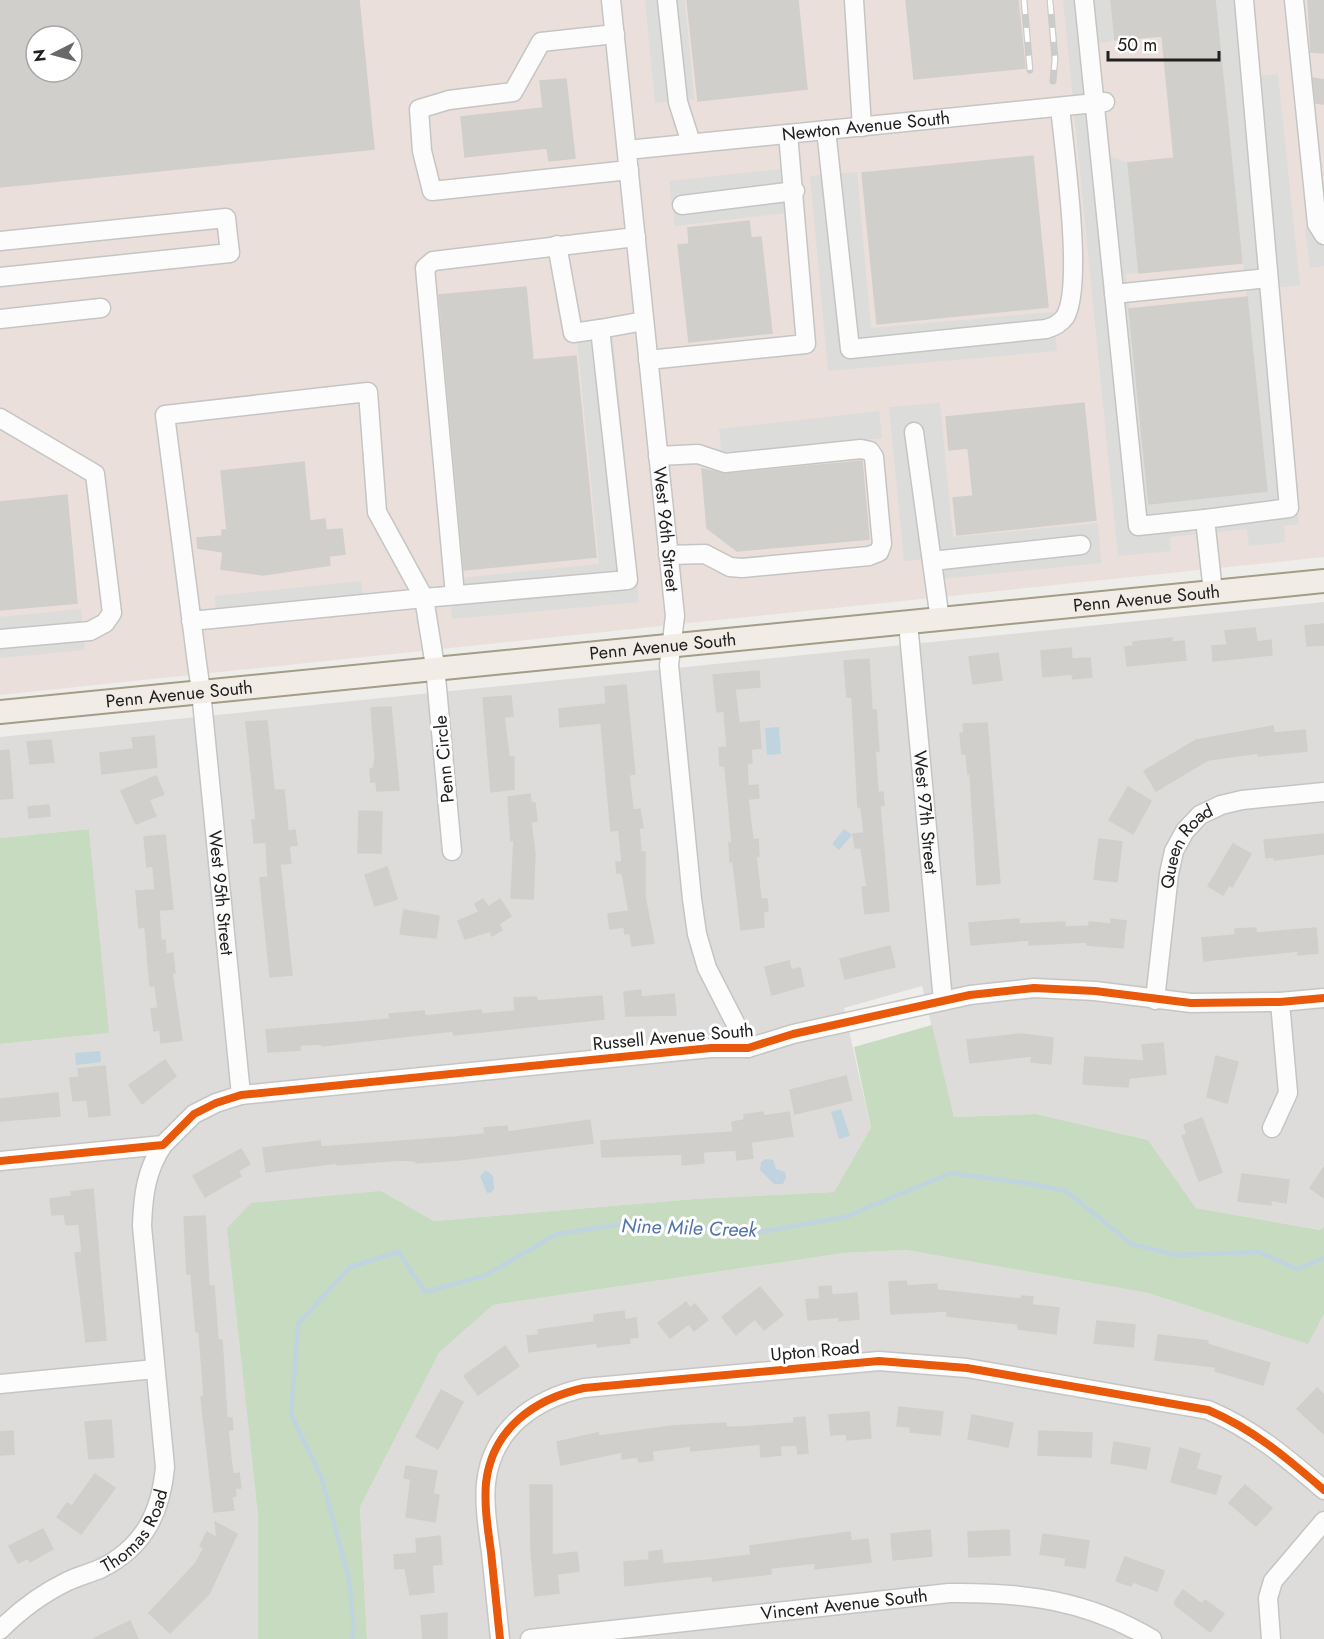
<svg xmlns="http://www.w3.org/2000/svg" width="1324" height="1639" viewBox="0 0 1324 1639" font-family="Jost,sans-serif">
<rect width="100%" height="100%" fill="#eeede9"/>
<g fill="#dddcda">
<path d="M1324 602V1227L1320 1230 1196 1208 1148 1140 1036 1114 954 1117 922 986 844 1008 871 1129 834 1192 694 1199 434 1221 381 1191 258 1514V1639H0V1044L108 1033 89 829 0 838V737Z"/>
<path d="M906 1250 1148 1293 1308 1343 1324 1314V1639H367L360 1507 439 1353 493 1305 844 1253Z"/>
</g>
<path fill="#ebdfdc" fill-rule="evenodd" d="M0 0H1324V557L0 695ZM36 36H72V72H36Z"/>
<g fill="#dcdcda">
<path d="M645 0H685L694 99 655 103Z"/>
<path d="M1063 0H1111L1115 40 1098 44 1110 156 1128 163 1139 273 1126 274 1150 504 1267 491 1215 0H1250L1258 76 1278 74 1300 285 1275 288 1299 524 1284 526 1285 542 1249 546 1247 529 1170 537 1171 551 1118 556Z"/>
<path d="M781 169 786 213 675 226 669 181Z"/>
<path d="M857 172 871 328 1053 312 1057 351 828 371 810 176Z"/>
<path d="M1324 224V266L1310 268 1305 227Z"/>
<path d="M613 337 639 602 452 619 449 579 599 564 577 340Z"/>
<path d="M940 403 953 537 1098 523 1101 563 940 579 938 558 904 561 889 407Z"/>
<path d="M879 411 882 438 722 456 719 429Z"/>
<path d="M361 581 363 596 216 611 215 596Z"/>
<path d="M81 609 85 650 0 658V617Z"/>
</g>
<g fill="#c7dbc0">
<path d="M89 829 109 1033 0 1044V838Z"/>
<path d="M932 1025 954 1117 1036 1114 1148 1140 1196 1208 1320 1230 1324 1227V1314L1308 1344 1148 1293 906 1250 844 1253 493 1305 439 1353 360 1507 367 1639H258V1514L227 1228 251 1203 381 1191 434 1221 694 1199 834 1192 871 1128 854 1047Z"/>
</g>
<g fill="#bfd4de">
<path d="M779 727 781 754 767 755 765 728Z"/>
<path d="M844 829 852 835 839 850 832 844Z"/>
<path d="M100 1051 101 1062 76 1065 75 1053Z"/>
<path d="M841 1109 850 1136 839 1139 831 1112Z"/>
<path d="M766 1159 773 1160 776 1169 785 1172 786 1178 783 1184H774L760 1170 761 1162Z"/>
<path d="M486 1170 493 1176 494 1189 492 1192 487 1193 480 1176Z"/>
</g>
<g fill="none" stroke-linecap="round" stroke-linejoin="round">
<path stroke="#bfd4de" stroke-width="4.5" d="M352 1639 354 1630 349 1578 321 1477 291 1414 298 1324 350 1267 398 1252 425 1292 486 1275 557 1234 630 1223 761 1232 845 1217 951 1173 1026 1183 1066 1191 1131 1244 1176 1255 1259 1252 1297 1269 1324 1258"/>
</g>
<g fill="#d1cfcc" stroke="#d1cfca" stroke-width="1.5" fill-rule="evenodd">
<path d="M0 0H359L374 149 0 187ZM36 36H72V72H36Z"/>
<path d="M687 0H798L807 89 698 101Z"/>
<path d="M906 0H1018L1025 68 914 79Z"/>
<path d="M1111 0H1215L1242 263 1139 273 1128 163 1174 158 1162 36 1115 40Z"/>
<path d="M1308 0H1324V53L1311 52Z"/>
<path d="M1313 78 1324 80V104L1316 103Z"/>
<path d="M566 79 575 158 549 161 547 148 465 157 461 117 543 108 540 81Z"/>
<path d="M1033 156 1048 307 877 324 862 173Z"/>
<path d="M749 221 751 238 761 237 772 333 689 342 678 245 689 244 688 228Z"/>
<path d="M526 287 533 360 576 356 596 557 464 570 439 295Z"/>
<path d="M1247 297 1267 491 1149 504 1129 309Z"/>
<path d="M1084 403 1096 520 957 535 953 498 973 496 968 448 949 450 946 417Z"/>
<path d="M862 461 869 539 737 551 707 528 702 469 726 474Z"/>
<path d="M304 462 310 521 325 519 326 530 342 529 345 554 329 556 330 565 263 575 221 569 223 552 198 548 197 538 222 536V530H227L221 471Z"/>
<path d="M67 495 77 603 0 610V502Z"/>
<path d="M1324 624V645L1307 646 1305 626Z"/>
<path d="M1255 628 1257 642 1271 640 1272 655 1213 661 1212 646 1227 645 1225 631Z"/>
<path d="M1172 638V642L1184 641 1186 660 1127 666 1125 647 1133 646V642Z"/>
<path d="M1071 648 1072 659 1090 658 1092 677 1073 679 1072 674 1043 677 1041 651Z"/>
<path d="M998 653 1002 680 973 684 969 657Z"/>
<path d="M869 659 872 710H876L879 751H875L878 793 883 792 884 805 880 806 889 911 865 914 862 887H867L861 848H855L853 834 864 833 861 807H858L852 697H847L844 661Z"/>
<path d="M759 671 760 687 735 689 739 723 759 721 761 748 751 749 752 763 747 764 748 786 758 785 759 798 748 799 753 840 758 839 759 856H756L761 899H767L768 911 763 912 764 927 741 930 733 862H730L729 843H732L725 766H720L719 748 727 747 724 711 717 712 713 675Z"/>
<path d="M626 685 635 774 629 775 633 810 640 809 643 828H639L641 852H645V897L654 943 632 946 630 933 625 934 624 927 610 929 608 914 629 911 622 873H617L616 862H622L619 830 611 831 601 723 560 727 559 709 606 704 605 687Z"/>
<path d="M511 696 513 716 504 717 509 757H514V789L491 792 483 698Z"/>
<path d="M391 707 399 790 377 791 376 782H371L370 769 374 768 375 756 371 708Z"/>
<path d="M267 721 274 790H284L288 831 295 830 297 845 289 846 291 863 280 864 292 975 270 977 260 878 268 877 266 842 254 843 252 820H256L246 722Z"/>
<path d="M987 723 1000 883 977 885 970 773 968 774 966 754H962L960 733H964L963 724Z"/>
<path d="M1273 726 1274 733 1305 730 1307 751 1258 756V753L1208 760 1156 791 1144 771 1196 740Z"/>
<path d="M154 736 157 767 102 774 100 753 134 749 132 738Z"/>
<path d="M51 740 54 762 30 764 27 742Z"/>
<path d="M9 750 13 798 0 799V751Z"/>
<path d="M156 776 164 794 149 800 156 816 136 824 121 791Z"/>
<path d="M1128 787 1151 801 1133 834 1109 820Z"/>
<path d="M530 794 531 803H535L537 821 531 822 535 855 533 899 511 898 514 840 511 841 508 797Z"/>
<path d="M49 805 50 816 29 818 28 807Z"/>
<path d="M359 811 382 812 381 853H358Z"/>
<path d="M1324 834V854L1274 860V857L1266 858 1264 840Z"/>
<path d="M165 835 173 909 159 910 161 941 165 940 166 954 173 953 175 973H172L182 1040 161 1043 160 1030 154 1031 151 1009 158 1008 155 986H150L145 927 139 928 136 891 155 890 153 866 147 867 144 837Z"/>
<path d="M1099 839 1122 842 1117 882 1094 879Z"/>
<path d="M1233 844 1251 854 1232 887 1229 885 1223 895 1208 886Z"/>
<path d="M387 867 397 899 375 906 365 875Z"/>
<path d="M483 899 488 907 500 899 511 916 499 924 502 930 492 936 490 931 465 939 458 921 479 912 475 904Z"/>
<path d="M404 910 439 916 436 938 400 934Z"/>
<path d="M1019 919V924L1065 922V927L1089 926V922L1111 924V919L1126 921 1123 948 1087 945V942L1029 945V940L971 945 969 923Z"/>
<path d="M1256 928V933L1316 928 1318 953 1298 955V951L1204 961 1202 938 1235 935V929Z"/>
<path d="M890 946 895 967 845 979 840 959Z"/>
<path d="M789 961 791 970 800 968 804 986 772 995 765 967Z"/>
<path d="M641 990V997L674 994 676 1015 626 1016 624 992Z"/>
<path d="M602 996 604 1019 454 1035 453 1031 322 1046V1044L300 1045V1050L268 1052 266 1030 390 1019 389 1014 424 1011 425 1016 481 1010 482 1014 515 1011 514 998 536 997 537 1001Z"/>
<path d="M1021 1034 1053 1038 1051 1064 1031 1062 1032 1056 970 1063 967 1040Z"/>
<path d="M1163 1043 1166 1074 1129 1078 1128 1087 1083 1084 1085 1057 1144 1061 1142 1045Z"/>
<path d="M1216 1056 1238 1062 1227 1103 1207 1097Z"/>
<path d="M165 1060 176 1076 142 1104 129 1085Z"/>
<path d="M105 1066 110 1115 89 1117 87 1100 73 1101 70 1078 79 1077 78 1069Z"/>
<path d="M846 1076 852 1100 795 1114 790 1090Z"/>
<path d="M58 1093 60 1116 0 1121V1099Z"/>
<path d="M763 1112 764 1116 789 1112 793 1136 751 1142 753 1158 737 1160 736 1150 703 1152 704 1163 682 1165V1154L602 1157 601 1141 733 1132 732 1122 744 1120V1115Z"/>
<path d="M1202 1118 1222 1172 1199 1181 1182 1136 1187 1134 1184 1125Z"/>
<path d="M590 1120 593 1143 458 1160 416 1163 415 1161 401 1160 337 1165V1163L266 1172 263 1148 320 1141 321 1147 456 1137 485 1134 484 1128 507 1126 508 1132Z"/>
<path d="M241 1149 250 1164 238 1171 241 1176 205 1197 193 1176Z"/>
<path d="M1324 1167V1198L1310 1188Z"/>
<path d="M1242 1174 1289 1180 1286 1203 1271 1200V1205L1238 1201Z"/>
<path d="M93 1189 106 1340 86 1342 75 1253 82 1252 79 1224 66 1225 64 1214 52 1215 50 1199 72 1196 71 1192Z"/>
<path d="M205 1216 209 1286H214L218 1340H222L227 1418H232L233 1430H228L231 1459 233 1474 239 1473 241 1488H235L236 1496 232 1497 234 1510 214 1512 201 1397 204 1396 199 1332H196L191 1274H187L184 1217Z"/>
<path d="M906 1281 907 1286 937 1284V1290L1021 1299 1022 1296 1033 1297 1032 1305 1059 1308 1056 1334 1018 1329V1324L947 1316V1311L891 1314 889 1282Z"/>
<path d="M831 1286 832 1295 857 1293 859 1319 839 1321V1317L808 1320 806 1300 820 1299 819 1287Z"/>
<path d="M760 1287 783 1315 764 1330 755 1319 736 1335 722 1317Z"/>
<path d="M686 1302 690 1308 695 1304 708 1320 694 1331 689 1324 670 1338 658 1323Z"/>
<path d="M624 1311 625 1320 636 1318 638 1337 629 1338 630 1343 597 1347V1343L529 1352 527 1336 539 1335 538 1330 594 1322V1315Z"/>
<path d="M1097 1321 1135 1325 1133 1347 1094 1343Z"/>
<path d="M1158 1335 1208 1341 1207 1344 1270 1363 1263 1385 1215 1371 1216 1367 1155 1360Z"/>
<path d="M505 1346 519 1366 478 1395 464 1376Z"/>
<path d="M1317 1388 1324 1395V1434L1297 1409Z"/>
<path d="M441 1390 463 1402 438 1449 416 1437Z"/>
<path d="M899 1407 943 1412 940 1435 910 1432 911 1427 897 1426Z"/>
<path d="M869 1412 871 1438 847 1440 846 1434 831 1435 829 1415Z"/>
<path d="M972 1415 1013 1423 1008 1447 968 1439Z"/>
<path d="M805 1417 808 1453 798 1454 797 1445 780 1446 781 1455 761 1457 760 1444 691 1451 690 1446 652 1451 653 1460 639 1462 638 1457 622 1459V1452L561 1465 557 1442 598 1433 599 1436 672 1426 726 1423V1427H742L794 1423V1418Z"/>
<path d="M111 1420 114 1457 89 1459 85 1422Z"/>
<path d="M13 1431 14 1454 0 1455V1432Z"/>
<path d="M1039 1431 1092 1433 1091 1457 1038 1455Z"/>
<path d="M1114 1442 1150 1448 1146 1469 1111 1463Z"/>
<path d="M1180 1448 1200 1454 1196 1469 1221 1476 1216 1494 1171 1482Z"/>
<path d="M406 1466 437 1471 433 1494 439 1495 435 1522 406 1517 411 1479 404 1478Z"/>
<path d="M95 1474 115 1488 81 1534 57 1517 67 1503 72 1506Z"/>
<path d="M530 1485H552V1555L577 1552 579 1571 557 1574 559 1593 535 1596 531 1550Z"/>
<path d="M1245 1485 1272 1508 1256 1526 1229 1503Z"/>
<path d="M215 1522 237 1534 209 1594 170 1633 149 1613 195 1564 204 1548 200 1546 207 1532 217 1538Z"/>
<path d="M43 1529 53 1549 30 1562 28 1558 18 1563 9 1546Z"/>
<path d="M930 1530 932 1556 893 1560 891 1534Z"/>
<path d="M1009 1530 1010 1555 969 1557 968 1532Z"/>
<path d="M850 1532 851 1541 868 1539 871 1562 815 1569V1563L771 1568V1574L735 1578 713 1581 712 1576 625 1586 624 1562 649 1560V1552L662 1550 663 1564 709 1560 751 1555 750 1546Z"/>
<path d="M1043 1534 1089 1541 1085 1568 1065 1565 1066 1558 1040 1554Z"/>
<path d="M440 1536 442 1564 432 1565 434 1592 410 1595 405 1568 395 1569 394 1555 417 1553 416 1539Z"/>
<path d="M1125 1557 1164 1571 1157 1591 1133 1582 1131 1586 1116 1581Z"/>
<path d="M1183 1590 1202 1604 1205 1600 1224 1614 1210 1632 1175 1605V1601Z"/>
<path d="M447 1613V1639H423L421 1616Z"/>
<path d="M130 1621 138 1639H93Z"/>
</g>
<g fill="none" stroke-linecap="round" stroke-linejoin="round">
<defs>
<g id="minor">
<path id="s1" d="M611 0 675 616 669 665 692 899 697 934 707 968 748 1048"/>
<path d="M667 0 678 102 691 143"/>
<path d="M854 0 862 127"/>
<path d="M1084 0 1138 526 1205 519"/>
<path d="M1294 0 1316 214 1317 224 1324 235"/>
<path d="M615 34 541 42 513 92 449 100 419 109 422 151 432 191 629 170"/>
<path d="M826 130 850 349 1046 329C1053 327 1060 324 1065 317 1084 286 1064 149 1060 107"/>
<path id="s2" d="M627 150 1105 102"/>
<path d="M682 205 795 191"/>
<path d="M0 241 226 218 230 253 0 277"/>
<path d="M557 245 573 333 600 329"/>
<path d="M1114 294 1268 278"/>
<path d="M0 319 101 308"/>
<path d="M648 360 806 344 788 134"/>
<path d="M0 418 95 474 112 613 105 623 90 631 0 639"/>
<path d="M914 432 940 620"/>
<path d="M658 456 698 454 725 463 861 449 870 451 874 457 882 544 879 552 869 556 742 568 730 567 705 554 668 555"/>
<path d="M932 561 1081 545"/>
<path d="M1213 592 1205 519 1289 508 1244 0"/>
<path d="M455 595 425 268 433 261 636 237"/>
<path id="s3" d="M191 621 424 598 377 512 368 392 165 415 197 663 201 691 241 1095"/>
<path id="s4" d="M908 623 943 1001"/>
<path d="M452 851 435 666 424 598 628 580 600 329 644 321"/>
<path id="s5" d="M1155 1000 1169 874 1174 851 1185 831 1200 815 1221 805 1242 800 1324 792"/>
<path d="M1272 1128 1288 1093 1280 1002"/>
<path d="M0 1161 163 1145 194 1114 216 1103 241 1095 711 1048H748L793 1034 970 995 1034 988 1095 991 1191 1003 1280 1002 1324 998"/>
<path d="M0 1384 155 1369"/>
<path id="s6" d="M0 1630C20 1610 43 1593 68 1581 79 1576 91 1573 102 1568 144 1547 161 1512 165 1467L142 1226C143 1196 146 1170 163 1145"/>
<path d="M500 1639C497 1610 494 1581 491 1552 488 1530 484 1506 486 1483 492 1429 534 1399 584 1388L879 1361 967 1368 1208 1410C1253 1429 1287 1458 1324 1490"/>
<path id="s7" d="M530 1639 949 1593C1023 1592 1087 1600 1152 1639"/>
<path d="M1271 1639 1268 1598 1273 1581 1324 1521"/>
</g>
<g id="major">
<path id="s8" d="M0 712 1324 581"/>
</g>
</defs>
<use href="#minor" stroke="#c5c5c3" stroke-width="21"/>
<use href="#major" stroke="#a39d87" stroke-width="26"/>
<use href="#minor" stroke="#fcfcfc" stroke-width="18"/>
<use href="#major" stroke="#f1ede6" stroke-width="22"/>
<defs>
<g id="rail">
<path d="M1024 0 1030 70"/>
<path d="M1050 0 1055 59 1053 81"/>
</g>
</defs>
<use href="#rail" stroke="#cbcbca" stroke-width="7"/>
<use href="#rail" stroke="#fff" stroke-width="4.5" stroke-dasharray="14" stroke-linecap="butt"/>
<defs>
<g id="cycleway">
<path d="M0 1161 163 1145 194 1114 216 1103 241 1095 711 1048H748L793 1034 970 995 1034 988 1095 991 1191 1003 1280 1002 1324 998"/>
<path d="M500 1639C497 1610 494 1581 491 1552 488 1530 484 1506 486 1483 492 1429 534 1399 584 1388L879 1361 967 1368 1208 1410C1253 1429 1287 1458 1324 1490"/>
</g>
</defs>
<use href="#cycleway" stroke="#fff" stroke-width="11"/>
<use href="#cycleway" stroke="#e8590c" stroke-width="8"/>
</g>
<g text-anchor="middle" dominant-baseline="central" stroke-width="6" stroke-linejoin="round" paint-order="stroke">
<g font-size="18" fill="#202020" stroke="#fff">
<text stroke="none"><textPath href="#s2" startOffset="240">Newton Avenue South</textPath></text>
<text stroke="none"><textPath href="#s1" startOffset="532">West 96th Street</textPath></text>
<text stroke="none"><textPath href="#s8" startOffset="1152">Penn Avenue South</textPath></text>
<text stroke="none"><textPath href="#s8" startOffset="666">Penn Avenue South</textPath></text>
<text stroke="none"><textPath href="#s8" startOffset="180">Penn Avenue South</textPath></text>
<text transform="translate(444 759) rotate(-95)">Penn Circle</text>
<text stroke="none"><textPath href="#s4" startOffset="190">West 97th Street</textPath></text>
<text stroke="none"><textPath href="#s5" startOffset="160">Queen Road</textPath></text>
<text stroke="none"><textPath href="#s3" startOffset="1138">West 95th Street</textPath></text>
<text transform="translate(673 1037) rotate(-5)">Russell Avenue South</text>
<text transform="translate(815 1351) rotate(-5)">Upton Road</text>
<text stroke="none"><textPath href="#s6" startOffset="172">Thomas Road</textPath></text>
<text stroke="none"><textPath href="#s7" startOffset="316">Vincent Avenue South</textPath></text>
</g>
<g font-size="20" font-style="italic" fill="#5274aa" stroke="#fff">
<text transform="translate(689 1228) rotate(2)">Nine Mile Creek</text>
</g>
</g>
<g transform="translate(54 54) rotate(264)"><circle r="28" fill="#ffffff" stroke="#a6a6a6" stroke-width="1.5"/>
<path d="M0-4.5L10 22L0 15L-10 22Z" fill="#686866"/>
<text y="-9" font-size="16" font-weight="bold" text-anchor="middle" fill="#202020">N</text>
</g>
<path d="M1108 51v9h111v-9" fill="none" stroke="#202020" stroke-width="3"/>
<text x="1117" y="51" font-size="18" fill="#202020" stroke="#ffffff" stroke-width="4.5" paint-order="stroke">50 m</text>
</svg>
